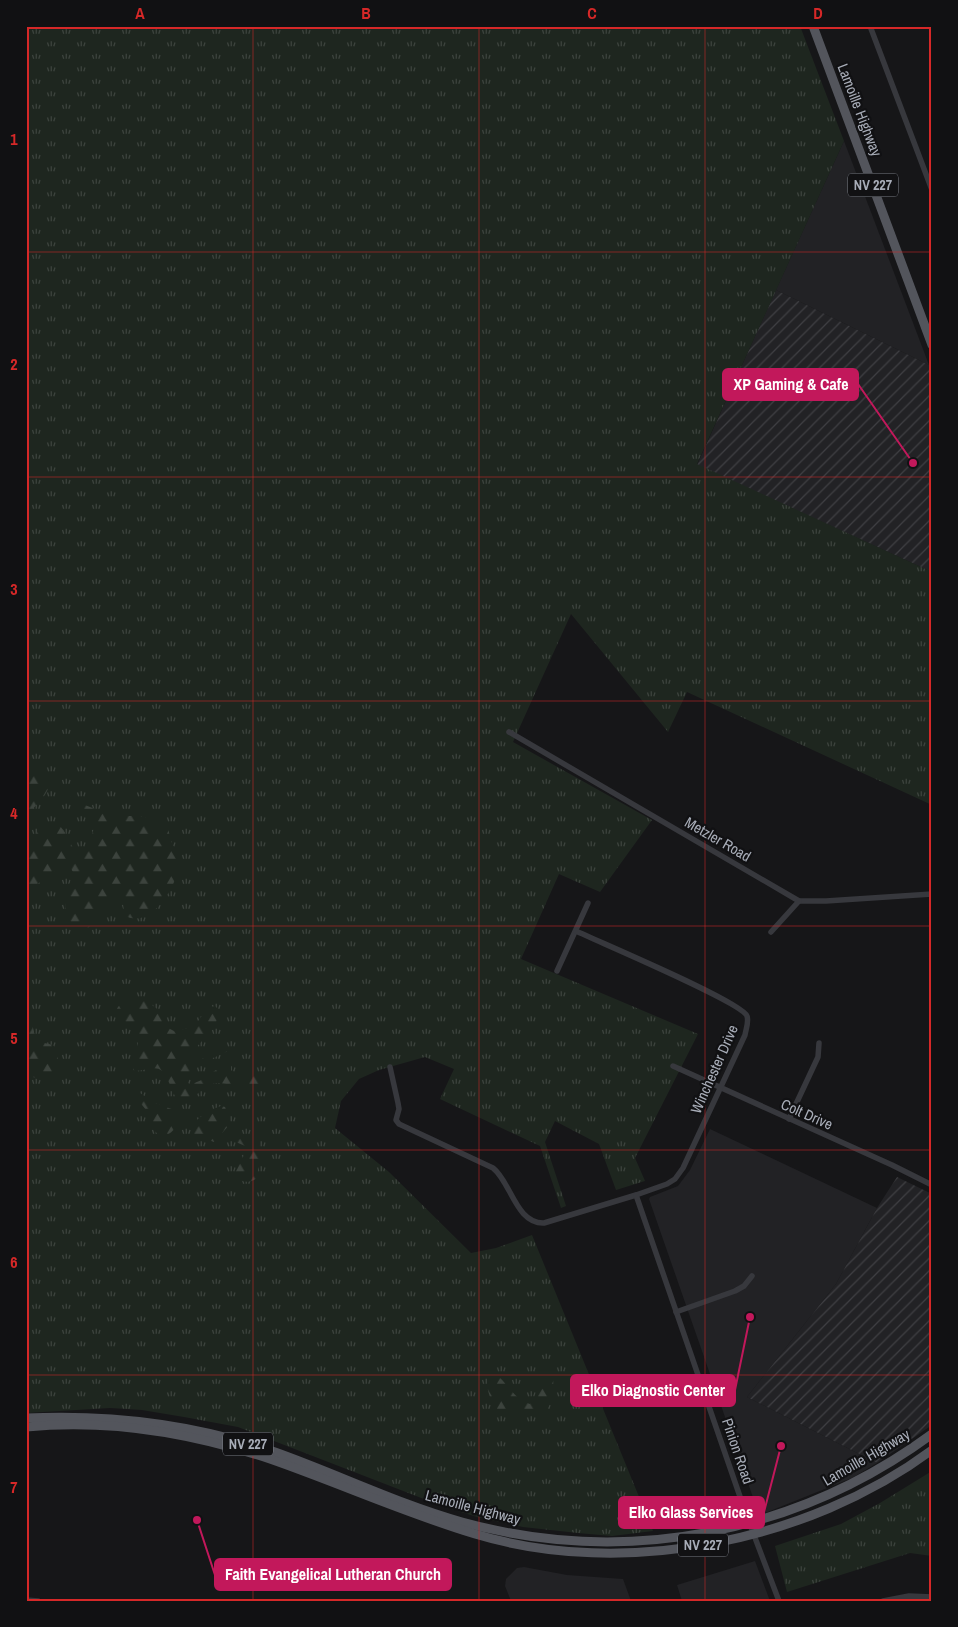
<svg xmlns="http://www.w3.org/2000/svg" width="958" height="1627" viewBox="0 0 958 1627" font-family="'Archivo Narrow',sans-serif">
<defs>
<pattern id="industrial-furrows" width="10" height="10" patternUnits="userSpaceOnUse" patternTransform="scale(1.25)"><rect width="10" height="10" fill="#222225"/><path d="M-1 1l2-2M0 10L10 0M9 11l2-2" fill="none" stroke="#3f3f43"/></pattern>
<pattern id="grass-tufts" width="24" height="20" patternUnits="userSpaceOnUse" patternTransform="scale(1.25)"><rect width="24" height="20" fill="#1e261f"/><path d="M3 7l-1-3M5 7V3M7 7l1-3M15 17l-1-3M17 17v-4M19 17l1-3" fill="none" stroke="#3c433d"/></pattern>
<pattern id="forest-firs" width="22" height="20" patternUnits="userSpaceOnUse" patternTransform="scale(1.25)"><rect width="22" height="20" fill="#1e261f"/><path d="M5 1l3.5 6h-7zM16 11l3.5 6h-7z" fill="#3c433d"/></pattern>
</defs>
<rect width="100%" height="100%" fill="#161618"/>
<g fill="#222225">
<path d="M844 141 929 365 776 290Z"/>
<path d="M710 1129 877 1208 836 1284 747 1397 877 1463 852 1478 765 1513 759 1511 756 1506 649 1199 650 1197 678 1186 690 1170Z"/>
<path d="M755 1561 770 1601H682L677 1585Z"/>
<path d="M524 1567 567 1575 623 1579 631 1601H511L505 1586 506 1579 517 1568Z"/>
</g>
<g fill="url(#industrial-furrows)">
<path d="M776 290 929 365 932 373V572L697 465Z"/>
<path d="M897 1177 932 1194V1425L877 1463 747 1397 836 1284 877 1208Z"/>
</g>
<g fill="url(#grass-tufts)">
<path d="M26 26H800L844 141 697 464 932 572V805L687 692 668 732 571 614 513 742 652 820 600 892 559 874 521 959 698 1034 635 1158 645 1181 616 1190 599 1144 555 1121 545 1142 566 1206 561 1208 540 1146 440 1099 454 1069 425 1057 379 1070 359 1079 341 1101 335 1128 389 1172 471 1253 496 1248 532 1235 653 1531 612 1536 578 1533 523 1527 477 1517 442 1506 238 1427 184 1417 142 1410 110 1408 26 1413Z"/>
<path d="M932 1471V1556L910 1553 787 1592 775 1546 841 1524 880 1503Z"/>
</g>
<g fill="url(#forest-firs)">
<path d="M33 774 46 780 49 784C48 796 34 807 26 816 26 804 23 782 33 774Z"/>
<path d="M68 795 85 805 112 816H140L145 817 155 824 164 823 167 825C169 830 169 835 171 840 173 847 179 855 179 862 179 884 150 932 124 915L123 900C110 888 102 917 92 926 89 927 84 929 80 929 76 929 73 925 71 922 59 907 69 888 73 872L70 867H60L48 878 26 890V851L41 826 49 823 59 825 65 832 75 852 79 853 88 849 94 828 92 823 67 800Z"/>
<path d="M26 997 36 1041 53 1045C59 1055 59 1065 58 1076L47 1083 26 1074Z"/>
<path d="M133 997 146 1000 157 1009 168 1028 176 1032 191 1027 199 1020 207 1008 215 1006 218 1009C220 1036 191 1041 192 1061L197 1062 215 1051 228 1046V1051C214 1058 193 1065 187 1081L189 1084C204 1083 214 1068 229 1063L231 1065V1070C239 1079 251 1072 262 1076L263 1080 261 1084C247 1093 228 1080 212 1084 202 1086 192 1103 183 1102 171 1099 171 1079 162 1071 155 1064 142 1073 133 1070V1066L138 1046 137 1030C133 1026 127 1025 123 1022 108 1011 121 1002 133 997Z"/>
<path d="M137 1091 155 1103 177 1111 181 1118C177 1126 174 1131 166 1136 148 1134 152 1120 146 1110 142 1104 136 1100 135 1093Z"/>
<path d="M221 1106 225 1107 231 1123 214 1142 193 1134C190 1119 210 1110 221 1106Z"/>
<path d="M239 1134 258 1139C264 1152 255 1162 259 1176 252 1184 239 1184 235 1173L247 1149 245 1146 236 1142V1135Z"/>
<path d="M493 1373C508 1381 512 1399 530 1404L532 1402C537 1393 539 1378 548 1373L553 1377C554 1386 553 1410 542 1412 536 1414 528 1410 522 1410 514 1411 507 1414 499 1412 491 1403 481 1381 493 1373Z"/>
</g>
<g fill="none" stroke-linecap="round" stroke-linejoin="round">
<g stroke="#37383d" stroke-width="5.5">
<path d="M870 26 932 190"/>
<path d="M509 732 799 901H826L932 894"/>
<path d="M771 932 799 901"/>
<path d="M557 971 588 903"/>
<path d="M673 1066 892 1165 932 1185"/>
<path d="M390 1067 398 1103 399 1109 396 1120 399 1124 493 1168C511 1182 516 1224 544 1223L636 1195 667 1184 675 1179 683 1168 745 1035C746 1029 749 1022 747 1016 742 1002 599 942 576 931"/>
<path d="M789 1119 818 1057 819 1043"/>
<path d="M636 1195 746 1514 779 1601"/>
<path d="M676 1312 735 1291 744 1286 752 1276"/>
<path d="M26 1600 38 1601"/>
<path d="M883 1601 909 1596 932 1597"/>
</g>
<g stroke="#53555c" stroke-width="9">
<path d="M813 26 932 345"/>
<path d="M26 1418C112 1414 194 1424 275 1452 337 1474 398 1504 462 1522 626 1567 796 1534 932 1434"/>
<path d="M26 1427C108 1419 192 1433 270 1459 339 1483 405 1513 475 1534 624 1579 808 1542 932 1450"/>
</g>
</g>
<path fill="none" stroke="#d62828" stroke-width="1" stroke-opacity="0.55" d="M253 26V1601M479 26V1601M705 26V1601M26 252H932M26 477H932M26 701H932M26 926H932M26 1150H932M26 1375H932"/>
<g text-anchor="middle" dominant-baseline="central" stroke-width="4.5" stroke-linejoin="round" paint-order="stroke">
<g fill="#111113" stroke="#7b7e86" stroke-width="1">
<rect x="848" y="173.5" width="50" height="23" rx="4"/>
<rect x="223" y="1432.5" width="50" height="23" rx="4"/>
<rect x="678" y="1533.5" width="50" height="23" rx="4"/>
</g>
<g font-size="14" font-weight="bold" fill="#a8adb8">
<text x="873" y="185">NV 227</text>
<text x="248" y="1444">NV 227</text>
<text x="703" y="1545">NV 227</text>
</g>
<g font-size="15" fill="#a8adb8" stroke="#111113">
<text transform="translate(860 110) rotate(69)">Lamoille Highway</text>
<text transform="translate(718 839) rotate(30)">Metzler Road</text>
<text transform="translate(714 1069) rotate(-66)">Winchester Drive</text>
<text transform="translate(807 1114) rotate(24)">Colt Drive</text>
<text transform="translate(738 1451) rotate(71)">Pinion Road</text>
<text transform="translate(866 1457) rotate(-30)">Lamoille Highway</text>
<text transform="translate(473 1507) rotate(15)">Lamoille Highway</text>
</g>
</g>
<path fill="none" stroke="#c2185b" stroke-width="2" d="M913 463L858 384M750 1317L735 1390M781 1446L764 1512M197 1520L215 1575"/>
<g fill="#c2185b" stroke="#111113" stroke-width="2">
<circle cx="913" cy="463" r="5"/>
<circle cx="750" cy="1317" r="5"/>
<circle cx="781" cy="1446" r="5"/>
<circle cx="197" cy="1520" r="5"/>
</g>
<g fill="#c2185b" stroke="#c2185b" stroke-width="2">
<rect x="723" y="369" width="135" height="31" rx="5"/>
<rect x="571" y="1375" width="164" height="31" rx="5"/>
<rect x="619" y="1497" width="145" height="31" rx="5"/>
<rect x="215" y="1559" width="236" height="31" rx="5"/>
</g>
<g font-size="16" text-anchor="middle" font-weight="bold" fill="#fff">
<text x="791" y="390">XP Gaming &amp; Cafe</text>
<text x="653" y="1396">Elko Diagnostic Center</text>
<text x="691" y="1518">Elko Glass Services</text>
<text x="333" y="1580">Faith Evangelical Lutheran Church</text>
</g>
<rect width="958" height="1627" fill="none" stroke="#111113" stroke-width="55"/>
<rect x="28" y="28" width="902" height="1572" fill="none" stroke="#d62828" stroke-width="2"/>
<g font-size="16" text-anchor="middle" font-weight="bold" fill="#d62828">
<text x="140" y="19">A</text>
<text x="366" y="19">B</text>
<text x="592" y="19">C</text>
<text x="818" y="19">D</text>
<text x="14" y="145">1</text>
<text x="14" y="370">2</text>
<text x="14" y="595">3</text>
<text x="14" y="819">4</text>
<text x="14" y="1044">5</text>
<text x="14" y="1268">6</text>
<text x="14" y="1493">7</text>
</g>
</svg>
